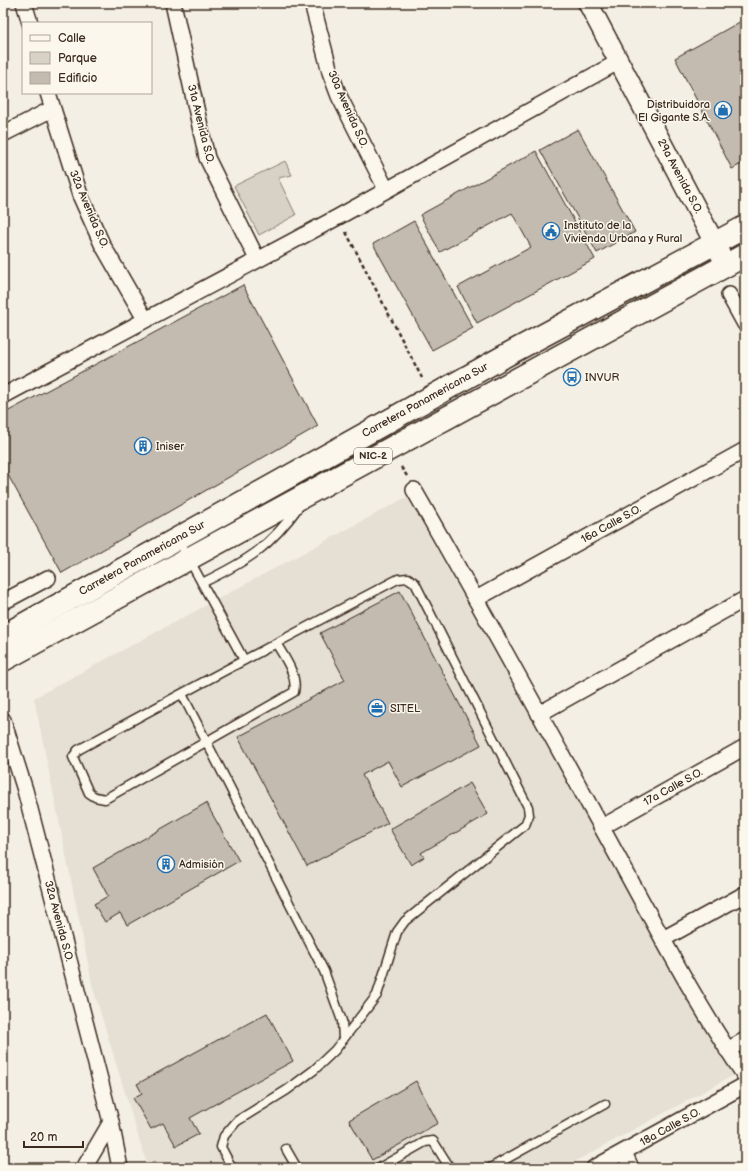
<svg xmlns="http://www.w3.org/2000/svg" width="748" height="1171" viewBox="0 0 748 1171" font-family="'Balsamiq Sans',sans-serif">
<rect width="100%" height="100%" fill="#f3efe4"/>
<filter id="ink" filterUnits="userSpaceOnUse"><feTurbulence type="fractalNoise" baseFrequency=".025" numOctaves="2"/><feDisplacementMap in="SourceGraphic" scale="8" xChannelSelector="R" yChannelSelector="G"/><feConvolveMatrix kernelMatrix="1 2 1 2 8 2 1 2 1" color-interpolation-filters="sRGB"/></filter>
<g filter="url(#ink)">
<path fill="#e5dfd4" d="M407 497 734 1075 563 1168H148L93 988 34 698Z"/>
<path fill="#d8d1c6" stroke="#8a7e72" d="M285 161 292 175 278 178 296 215 259 235 234 186Z"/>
<g fill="#c3bbb0" stroke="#3b2a1e">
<path d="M745 19V162L732 169 675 58Z"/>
<path d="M578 129 635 232 597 253 540 150Z"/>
<path d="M536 151 595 259 477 323 458 287 531 247 512 213 440 252 420 215Z"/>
<path d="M414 221 473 328 432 350 373 244Z"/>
<path d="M243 285 318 426 62 573 3 466V414Z"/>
<path d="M400 591 481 745 402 787 388 761 362 775 388 823 307 866 238 737 345 680 320 633Z"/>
<path d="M470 783 488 814 421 853 424 857 411 865 390 829Z"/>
<path d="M206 803 239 861 127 925 120 913 105 922 94 904 108 896 93 868Z"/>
<path d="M267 1013 293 1061 190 1118 199 1134 176 1146 163 1123 151 1129 133 1098 142 1093 137 1084Z"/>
<path d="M416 1081 438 1123 372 1160 349 1120Z"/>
</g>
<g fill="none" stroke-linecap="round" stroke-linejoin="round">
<defs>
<g id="service">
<path d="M178 539 244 660"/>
<path d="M202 583C249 560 269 548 300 505"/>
<path d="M182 694 324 971 342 1021 343 1039"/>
<path d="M286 1149 297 1168"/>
<path d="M232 1168 221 1147 224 1136 237 1121 287 1090 314 1070 335 1050 377 995 397 932 405 921 525 825 529 815 528 807 415 583 408 578 398 579C291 635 184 692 78 750L73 757 89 793 95 797 105 799 294 692C298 675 284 657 276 643"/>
<path d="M379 1168 425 1142 433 1141 450 1168"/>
<path d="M490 1168 605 1104"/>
</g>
<g id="minor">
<path d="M24 3 30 23"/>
<path d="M173 3 207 158 257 259"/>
<path d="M312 3 330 72 339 96 386 189"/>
<path d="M48 93 80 195 102 244 145 319"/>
<path d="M3 134 52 109"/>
<path d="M729 295 745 324"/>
<path d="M3 396 338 217 618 62"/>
<path d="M414 490C480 605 544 722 608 839 652 919 694 1001 745 1076"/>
<path d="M476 599 745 450"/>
<path d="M3 602 48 578"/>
<path d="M539 714 745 599"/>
<path d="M3 720 25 790 111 1122 120 1168"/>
<path d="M602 827 745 747"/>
<path d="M663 939 745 894"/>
<path d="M727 1050 745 1040"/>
<path d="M624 1152 631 1168"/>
<path d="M84 1168 111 1122"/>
<path d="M594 1168 745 1085"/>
</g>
<path id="tertiary" d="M588 3 726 265"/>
<g id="trunk">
<path d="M3 636 512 352 745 227"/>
<path d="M3 660 745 255"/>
</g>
</defs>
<use href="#service" stroke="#3b2a1e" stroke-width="11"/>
<use href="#minor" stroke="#3b2a1e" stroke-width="18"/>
<use href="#tertiary" stroke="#3b2a1e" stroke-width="22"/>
<use href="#trunk" stroke="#3b2a1e" stroke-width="25"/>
<g stroke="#3b2a1e" stroke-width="2.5" stroke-dasharray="4 3" stroke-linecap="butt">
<path d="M346 232 422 378"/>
<path d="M401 467 407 476"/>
</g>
<use href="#service" stroke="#fbf7ec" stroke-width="8"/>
<use href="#minor" stroke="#fbf7ec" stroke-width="15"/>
<use href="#tertiary" stroke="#fbf7ec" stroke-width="19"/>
<use href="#trunk" stroke="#fbf7ec" stroke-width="22"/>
</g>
</g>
<defs>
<symbol id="shop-ring" viewBox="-11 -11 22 22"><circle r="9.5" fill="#fbf7ec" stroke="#1f6fb2" stroke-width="1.5"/><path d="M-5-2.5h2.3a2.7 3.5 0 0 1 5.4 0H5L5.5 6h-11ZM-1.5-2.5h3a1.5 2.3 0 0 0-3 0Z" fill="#1f6fb2"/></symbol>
<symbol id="civic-ring" viewBox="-11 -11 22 22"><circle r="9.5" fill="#fbf7ec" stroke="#1f6fb2" stroke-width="1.5"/><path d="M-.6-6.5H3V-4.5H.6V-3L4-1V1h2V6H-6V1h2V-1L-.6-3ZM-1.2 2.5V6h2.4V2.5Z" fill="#1f6fb2"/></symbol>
<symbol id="bus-ring" viewBox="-11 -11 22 22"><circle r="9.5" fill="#fbf7ec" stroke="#1f6fb2" stroke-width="1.5"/><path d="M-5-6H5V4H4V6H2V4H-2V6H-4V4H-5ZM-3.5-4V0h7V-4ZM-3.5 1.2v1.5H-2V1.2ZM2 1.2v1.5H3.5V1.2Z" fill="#1f6fb2"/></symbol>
<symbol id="building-ring" viewBox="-11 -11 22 22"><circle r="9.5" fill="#fbf7ec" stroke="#1f6fb2" stroke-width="1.5"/><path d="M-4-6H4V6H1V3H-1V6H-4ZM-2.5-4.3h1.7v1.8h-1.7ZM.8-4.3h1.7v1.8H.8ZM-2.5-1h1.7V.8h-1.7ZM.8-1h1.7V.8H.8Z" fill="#1f6fb2"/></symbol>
<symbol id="office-ring" viewBox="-11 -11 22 22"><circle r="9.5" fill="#fbf7ec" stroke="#1f6fb2" stroke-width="1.5"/><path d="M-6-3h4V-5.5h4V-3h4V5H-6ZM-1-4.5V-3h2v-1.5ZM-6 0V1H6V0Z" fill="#1f6fb2"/></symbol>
</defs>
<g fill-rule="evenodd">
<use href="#shop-ring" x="713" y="100" width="20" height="20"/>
<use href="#civic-ring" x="541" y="221" width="20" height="20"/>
<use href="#bus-ring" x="562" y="367" width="20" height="20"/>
<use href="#building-ring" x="133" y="436" width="20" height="20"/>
<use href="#office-ring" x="367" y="698" width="20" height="20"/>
<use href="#building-ring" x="156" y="854" width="20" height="20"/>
</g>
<g text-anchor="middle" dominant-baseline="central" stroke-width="3" stroke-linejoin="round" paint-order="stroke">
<rect fill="#fbf7ec" stroke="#75685c" stroke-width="1" x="354" y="448" width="38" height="16" rx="3"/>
<g font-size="10" font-weight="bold" fill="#3b2a1e">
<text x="373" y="456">NIC-2</text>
</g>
<g font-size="11" fill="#3b2a1e" stroke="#fbf7ec" text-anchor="start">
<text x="710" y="104" text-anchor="end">Distribuidora<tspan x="710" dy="13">El Gigante S.A.</tspan></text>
<text x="564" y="225">Instituto de la<tspan x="564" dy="13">Vivienda Urbana y Rural</tspan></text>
<text x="585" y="377">INVUR</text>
<text x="156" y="446">Iniser</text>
<text x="390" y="708">SITEL</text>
<text x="179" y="864">Admisión</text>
</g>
<g font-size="11" fill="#3b2a1e" stroke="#fbf7ec">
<text transform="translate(348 109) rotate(66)">30a Avenida S.O.</text>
<text transform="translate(201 124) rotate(76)">31a Avenida S.O.</text>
<text transform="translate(680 176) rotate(62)">29a Avenida S.O.</text>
<text transform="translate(89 209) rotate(67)">32a Avenida S.O.</text>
<text transform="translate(425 400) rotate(-29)">Carretera Panamericana Sur</text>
<text transform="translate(611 524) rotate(-29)">16a Calle S.O.</text>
<text transform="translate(142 558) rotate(-29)">Carretera Panamericana Sur</text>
<text transform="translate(673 787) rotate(-29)">17a Calle S.O.</text>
<text transform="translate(59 921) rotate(75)">32a Avenida S.O.</text>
<text transform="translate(670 1127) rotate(-29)">18a Calle S.O.</text>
</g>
</g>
<rect width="748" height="1171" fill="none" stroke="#fbf7ec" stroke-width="16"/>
<rect x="8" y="8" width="732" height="1155" fill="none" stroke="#3b2a1e" stroke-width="1.5" filter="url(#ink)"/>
<rect x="22" y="22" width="130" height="72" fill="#fbf7ec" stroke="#aea59a"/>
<rect x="30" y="35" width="20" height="6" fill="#fbf7ec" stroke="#aea59a"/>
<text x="58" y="42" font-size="12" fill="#3b2a1e">Calle</text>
<rect x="30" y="52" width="20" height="12" fill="#d8d1c6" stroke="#aea59a"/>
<text x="58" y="62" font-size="12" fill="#3b2a1e">Parque</text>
<rect x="30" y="72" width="20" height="12" fill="#c3bbb0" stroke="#aea59a"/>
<text x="58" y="82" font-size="12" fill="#3b2a1e">Edificio</text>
<path d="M24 1141v6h59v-6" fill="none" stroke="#3b2a1e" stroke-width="2"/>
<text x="30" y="1141" font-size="12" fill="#3b2a1e" stroke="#fbf7ec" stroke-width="3" paint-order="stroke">20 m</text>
</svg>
